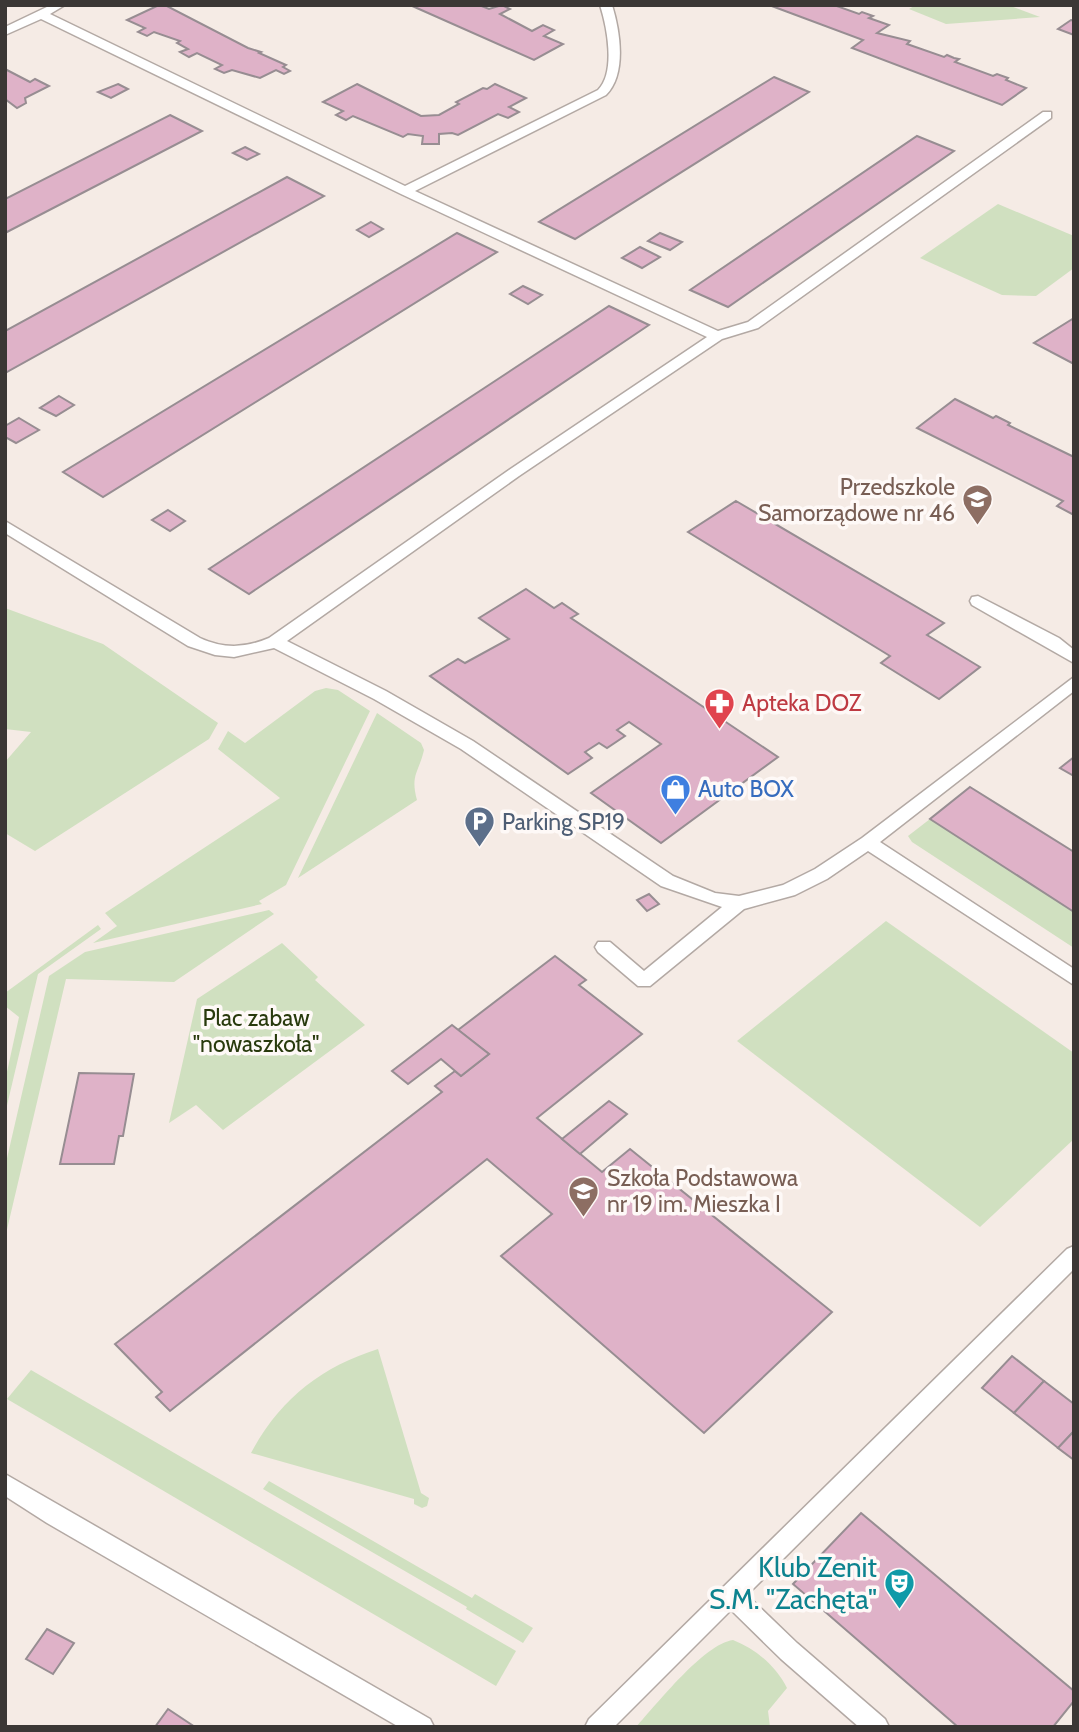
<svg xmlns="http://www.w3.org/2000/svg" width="1079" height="1732" viewBox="0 0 1079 1732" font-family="Cabin,sans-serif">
<rect width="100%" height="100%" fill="#f5ebe5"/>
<g fill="#d0e0c0">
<path d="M916 5H1008L1040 17 946 24 909 9Z"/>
<path d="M998 204 1074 236V268L1036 296 1002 295 920 258Z"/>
<path d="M5 608 103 644 218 723 209 739 35 851 5 833V762L31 732 5 729Z"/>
<path d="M326 688 338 690 370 711 286 885 259 901 262 904 93 943 117 926 105 913 280 798 218 749 228 731 245 743 315 691Z"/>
<path d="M377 713 421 743 424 750C419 772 410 775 417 800L298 878Z"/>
<path d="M930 819 1074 912V948L912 842 908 836Z"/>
<path d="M269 910 274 914 174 982 66 979 5 1238V1167L49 976 85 952Z"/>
<path d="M886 921 1074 1053V1139L980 1227 737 1041Z"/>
<path d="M98 925 101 929 38 974 5 1114V1081L19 1017 5 1006V993Z"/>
<path d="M282 943 318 977 315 980 365 1025 223 1130 196 1105 169 1123 197 999Z"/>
<path d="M378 1349 421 1493 429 1498 427 1506 422 1508 414 1504V1499L251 1453C280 1399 321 1367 378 1349Z"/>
<path d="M31 1370 516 1651 496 1686 7 1399Z"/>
<path d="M269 1481 472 1598 475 1594 533 1628 523 1643 466 1609 467 1607 263 1489Z"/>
<path d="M733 1640C756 1649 776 1666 787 1688L768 1711 770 1727H636C657 1704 704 1644 733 1640Z"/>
</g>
<g fill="#dfb2c8" stroke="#978d92" stroke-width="2">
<path d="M159 5H165L248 48 261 52 259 53 286 65 283 67 290 71 284 74 276 70 260 78 232 70 224 73 215 69 222 65 197 53 189 57 180 52 188 49 177 43 180 41 154 32 147 36 138 32 145 28 127 20Z"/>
<path d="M410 5H479L489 9 502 5 510 9 500 14 532 31 543 25 554 30 544 36 563 44 534 60Z"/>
<path d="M769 5H834L859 14 862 12 873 16 869 18 889 25 877 33 910 41 907 44 944 57 947 55 954 58 959 59 955 62 993 76 997 74 1008 78 1006 80 1026 88 1002 105 852 48 863 40Z"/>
<path d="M1071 20 1074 21V35L1058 29Z"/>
<path d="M5 69 30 82 35 79 49 86 25 98 26 103 17 108 5 99Z"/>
<path d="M774 77 809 92 575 239 539 222Z"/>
<path d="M118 84 128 89 111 98 98 92Z"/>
<path d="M357 84 421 116 439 115 459 104 456 102 483 88 487 89 495 84 526 98 509 107 519 112 508 118 498 114 458 135 452 133 439 134V144H422L423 136 408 134 403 137 353 116 346 120 336 115 343 111 323 102Z"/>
<path d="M170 115 202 131 5 233V199Z"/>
<path d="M917 136 954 151 728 307 690 290Z"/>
<path d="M245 147 259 154 247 160 233 153Z"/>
<path d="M287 177 324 196 5 373V331Z"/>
<path d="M371 222 383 229 369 237 357 230Z"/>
<path d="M457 233 497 252 103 497 63 472Z"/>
<path d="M660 233 682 242 670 250 648 241Z"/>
<path d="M640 247 660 257 642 268 622 258Z"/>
<path d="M523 286 542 295 528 304 510 294Z"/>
<path d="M609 306 649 325 249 594 209 569Z"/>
<path d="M1074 318V364L1034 343Z"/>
<path d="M59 396 74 405 56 416 40 408Z"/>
<path d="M955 399 993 418 996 416 1010 423 1008 425 1074 457V515L1057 506 1063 501 917 428Z"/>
<path d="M19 418 39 430 16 443 5 437V426Z"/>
<path d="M736 501 944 623 927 635 980 667 939 699 881 663 890 656 688 532Z"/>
<path d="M168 510 185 521 170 531 152 520Z"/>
<path d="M526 589 554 608 562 603 578 614 571 618 778 757 661 843 591 793 661 744 629 722 617 730 625 736 607 748 599 743 585 752 592 758 568 774 430 676 458 659 465 663 509 639 479 618Z"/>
<path d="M1074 757V776L1060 768Z"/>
<path d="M970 787 1074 852V912L930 819Z"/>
<path d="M649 894 659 904 647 911 637 900Z"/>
<path d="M555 956 586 980 579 985 642 1034 537 1118 602 1172 630 1149 832 1312 704 1433 501 1256 552 1214 487 1159 170 1411 156 1397 162 1392 115 1344 442 1092 435 1086 455 1071 461 1076 489 1054 458 1030Z"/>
<path d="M452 1025 489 1054 461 1076 441 1059 408 1084 392 1071Z"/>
<path d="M79 1073 134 1074 123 1136H119L114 1164H60Z"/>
<path d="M609 1101 627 1114 580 1154 562 1139Z"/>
<path d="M1012 1356 1044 1381 1014 1413 982 1388Z"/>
<path d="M1044 1381 1074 1404V1431L1058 1448 1014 1413Z"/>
<path d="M1074 1431V1460L1058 1448Z"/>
<path d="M861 1513 1074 1691V1701L1053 1727H958L793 1584Z"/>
<path d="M47 1629 74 1643 53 1674 26 1659Z"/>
<path d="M168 1709 195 1727H155Z"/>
</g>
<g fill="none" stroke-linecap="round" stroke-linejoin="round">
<defs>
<g id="lane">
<path d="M51 5H65L50 14 405 186 598 90C616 72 607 27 600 5H612C620 31 627 74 606 95L415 191 718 331 748 322 1043 112H1051V118L758 328 722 339 519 476 287 641 386 691 473 741 673 876 715 893 739 896 783 885 815 869 862 838 1074 677V691L880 842 1074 969V985L868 851 827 879 795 895 744 909 650 986H638L598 952 595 947 598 942H610L644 971 722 907 661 886 461 749 374 699 274 648 234 657 215 655 188 646 5 533V521L200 638C224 649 245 648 269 638L509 470 707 337 401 194 41 19 5 35V27Z"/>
<path d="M978 596 1059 638 1074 650V663L972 605 970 601 972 597Z"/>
<path d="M1074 1246V1269L747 1595 797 1643 885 1719 889 1727H859L781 1659 731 1610 614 1727H585L589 1719 1067 1249Z"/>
<path d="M5 1474 430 1719 434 1727H399L47 1523 5 1496Z"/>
</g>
</defs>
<use href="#lane" stroke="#b3a9a4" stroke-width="3"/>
<use href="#lane" fill="#fff" fill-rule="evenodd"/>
</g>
<defs>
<symbol id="school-pin" viewBox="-11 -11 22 30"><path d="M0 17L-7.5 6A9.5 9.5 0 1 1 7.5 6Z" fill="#8d6e63" stroke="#fef9f7"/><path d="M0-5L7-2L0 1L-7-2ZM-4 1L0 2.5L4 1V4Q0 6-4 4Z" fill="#fff"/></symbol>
<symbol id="pharmacy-pin" viewBox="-11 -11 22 30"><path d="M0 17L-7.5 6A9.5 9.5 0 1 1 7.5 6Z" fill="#e0444e" stroke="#fef9f7"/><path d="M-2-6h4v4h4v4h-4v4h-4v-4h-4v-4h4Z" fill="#fff"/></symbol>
<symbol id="shop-pin" viewBox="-11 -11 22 30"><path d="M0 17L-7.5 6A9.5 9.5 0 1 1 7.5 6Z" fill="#3f7fe0" stroke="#fef9f7"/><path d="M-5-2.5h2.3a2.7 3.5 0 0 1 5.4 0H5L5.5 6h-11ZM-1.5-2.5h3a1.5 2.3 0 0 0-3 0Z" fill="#fff"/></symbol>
<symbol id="parking-pin" viewBox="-11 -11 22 30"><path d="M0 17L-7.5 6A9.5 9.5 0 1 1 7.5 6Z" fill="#5c6f8a" stroke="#fef9f7"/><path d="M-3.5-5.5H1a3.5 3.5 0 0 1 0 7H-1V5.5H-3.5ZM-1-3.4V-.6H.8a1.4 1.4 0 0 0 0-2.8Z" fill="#fff"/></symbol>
<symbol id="theatre-pin" viewBox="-11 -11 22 30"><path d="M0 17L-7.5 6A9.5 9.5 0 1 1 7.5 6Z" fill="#0f9aa8" stroke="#fef9f7"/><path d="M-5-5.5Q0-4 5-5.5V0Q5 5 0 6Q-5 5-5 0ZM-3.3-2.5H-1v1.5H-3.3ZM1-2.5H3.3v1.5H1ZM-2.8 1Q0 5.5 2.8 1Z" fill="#fff"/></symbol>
</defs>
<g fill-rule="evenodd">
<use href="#school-pin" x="960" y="482" width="35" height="47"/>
<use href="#pharmacy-pin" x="702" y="686" width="35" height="47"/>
<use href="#shop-pin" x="658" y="772" width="35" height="47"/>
<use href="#parking-pin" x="462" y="804" width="35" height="47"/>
<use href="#school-pin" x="566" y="1174" width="35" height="47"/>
<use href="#theatre-pin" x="882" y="1566" width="35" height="47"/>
</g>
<g text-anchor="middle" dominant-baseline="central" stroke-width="7" stroke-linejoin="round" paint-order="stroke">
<g font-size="23" fill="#785e54" stroke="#fef9f7" text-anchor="end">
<text x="955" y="487">Przedszkole<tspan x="955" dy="26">Samorządowe nr 46</tspan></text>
<text x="607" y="1178" text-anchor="start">Szkoła Podstawowa<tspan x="607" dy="26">nr 19 im. Mieszka I</tspan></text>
</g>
<g font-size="23" fill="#be3a42" stroke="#fef9f7" text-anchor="start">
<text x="742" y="703">Apteka DOZ</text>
</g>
<g font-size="23" fill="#366cbe" stroke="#fef9f7" text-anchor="start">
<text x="698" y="789">Auto BOX</text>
</g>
<g font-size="23" fill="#4e5e75" stroke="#fef9f7" text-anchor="start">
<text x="502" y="822">Parking SP19</text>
</g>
<g font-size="23" fill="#283a0d" stroke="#fef9f7">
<text x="256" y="1018">Plac zabaw<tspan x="256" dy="26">"nowaszkoła"</tspan></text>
</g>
<g font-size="28" fill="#0d838f" stroke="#fef9f7" text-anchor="end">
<text x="877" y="1567">Klub Zenit<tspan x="877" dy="32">S.M. "Zachęta"</tspan></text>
</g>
</g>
<rect width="1079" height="1732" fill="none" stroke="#3b3735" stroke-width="14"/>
</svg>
